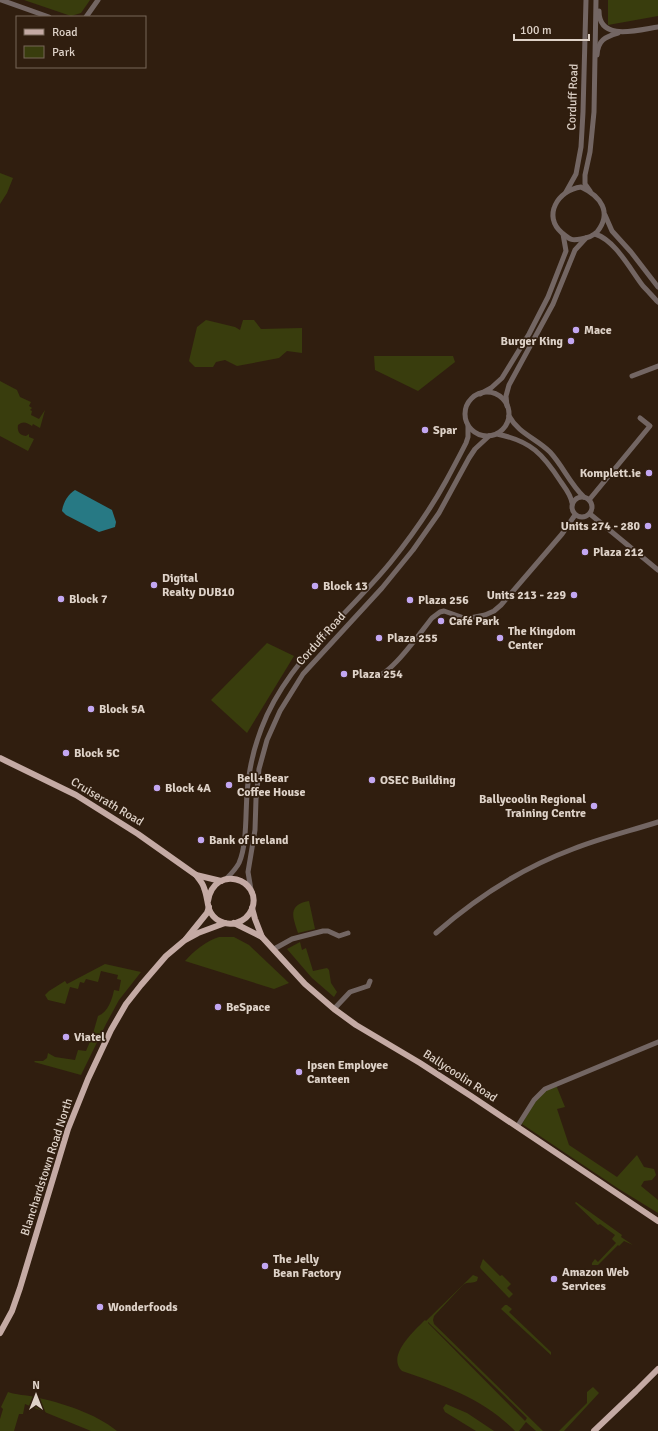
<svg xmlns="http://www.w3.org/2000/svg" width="658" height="1431" viewBox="0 0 658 1431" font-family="Signika,sans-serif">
<rect width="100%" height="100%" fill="#301e0f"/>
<g fill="#393d0d" fill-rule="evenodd">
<path d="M24 0H90L81 13 71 16Z"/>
<path d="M608 0H658V16L608 25Z"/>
<path d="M0 173 13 178 7 193 0 204Z"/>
<path d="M206 320 235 327 240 330 243 320H254L261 329 302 328V353L287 351 279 358 237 366 225 360 216 362 213 367H195L189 361 197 327Z"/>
<path d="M374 356H453L455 362 418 391 375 370Z"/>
<path d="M0 381 17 390 20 397 31 402 29 406 32 408 30 410 32 411 31 415 39 419 45 410 40 428 33 424 32 426C26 422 23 421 18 425 17 431 19 435 26 436L29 434V437L34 439 28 451 0 436Z"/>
<path d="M267 643 294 656 247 733 211 700Z"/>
<path d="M309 901 315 929 298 933C293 917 287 905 309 901Z"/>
<path d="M219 937H234L249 945 289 983 274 989 185 961C194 951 206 941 219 937Z"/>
<path d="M300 942 302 950 306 948 313 971 327 968 329 970 331 983 337 992 334 997 312 978 287 949Z"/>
<path d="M105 964 141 972 119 1000 106 1024 81 1075 34 1062 35 1061H43L47 1058 48 1053 55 1057 75 1060 78 1050 86 1051 92 1037 98 1016C108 1012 112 1000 114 990L119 991 121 980 117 979 118 975 101 971 98 982 86 979 84 983 80 982 78 989 70 987 65 1004 48 1000 45 995 49 991 65 981 67 984Z"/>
<path d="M556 1085 565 1107 557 1109 569 1145 617 1177 637 1155 644 1167 654 1169 656 1175 652 1180 644 1181 641 1186 658 1200V1213L619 1189 522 1124C533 1106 536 1094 556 1085Z"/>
<path d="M576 1202 622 1235 621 1237 633 1245 624 1241 619 1246 618 1245 598 1265H592V1263L595 1259 598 1262 616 1243 612 1239 615 1235 600 1224 598 1225 575 1203Z"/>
<path d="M483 1259 500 1276 502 1275 511 1284 507 1288 513 1294 509 1298 481 1269 480 1267Z"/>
<path d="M473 1275 478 1277 477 1281C473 1284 468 1281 463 1285L434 1316 433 1320 434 1324 543 1431H536L526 1422 519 1431H515C484 1399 443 1385 402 1371 386 1356 415 1330 425 1320L426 1321ZM428 1322 527 1418 525 1421 428 1323Z"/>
<path d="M505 1305H507L512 1309 509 1312 551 1352V1355L501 1309Z"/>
<path d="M593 1387 599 1393 564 1431H559L587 1403V1392Z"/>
<path d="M8 1392C16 1395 26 1395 35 1397 62 1403 95 1413 117 1431H91L25 1404 23 1414H19L14 1431H0V1419L3 1409 1 1407Z"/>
<path d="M446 1404 467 1413 494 1431H476L445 1412 443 1408Z"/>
</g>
<path fill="#277984" d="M75 490 112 510 116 522 115 527 99 532 66 515 62 511C63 503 68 494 75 490Z"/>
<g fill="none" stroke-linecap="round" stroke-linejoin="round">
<g stroke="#736663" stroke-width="5">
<path d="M1 0 49 17"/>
<path d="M599 11C599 42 638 30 658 27"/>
<path d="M86 17 98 0"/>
<path d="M597 55C598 40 605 37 618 33"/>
<path d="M581 187C600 196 613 212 597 232 593 236 587 238 581 239 570 241 570 239 562 233 542 216 558 190 581 187Z"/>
<path d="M590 191 585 184V175L590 152 594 112 596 0"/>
<path d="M566 192 576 174 581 147 583 112 586 0"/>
<path d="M605 215 612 231 631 252 658 287"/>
<path d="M595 234C615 240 630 269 643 286 648 291 653 297 658 302"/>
<path d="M632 376 658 366"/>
<circle cx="487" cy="414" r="22"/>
<path d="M480 394 491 388 502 378 529 334 548 297 566 251 563 234"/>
<path d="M507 406 506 396 509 385 553 304 575 250 586 238"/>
<path d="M509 416C518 433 537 439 550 452 563 466 570 484 584 497"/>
<path d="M497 434C531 441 543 454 561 482 566 489 571 495 572 503"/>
<circle cx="582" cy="507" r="10"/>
<path d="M589 500 650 426 640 418"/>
<path d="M590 514 658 570"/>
<path d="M376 677C393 672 420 633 432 618L440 612 444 611 464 618H470L485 615 494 611 501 605 562 534 575 515"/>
<path d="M226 879C231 874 236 869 239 863 249 840 244 801 249 776 252 754 258 735 267 715 295 655 349 613 390 563 411 537 430 510 446 481 453 468 460 455 466 443L468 437V426"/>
<path d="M251 890 248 872 255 830 256 799 259 769 267 740 280 711 303 674 382 588 413 550 439 513 469 458 475 449 489 436"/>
<path d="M436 933C477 897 522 868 573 849 601 838 630 831 658 822"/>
<path d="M274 949 292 939 323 931H328L339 936 348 933"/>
<path d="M334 1009 350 992 368 986 370 981"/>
<path d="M517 1127 534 1100 545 1089 658 1042"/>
</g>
<g stroke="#c4aaa4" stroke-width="6">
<path d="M0 758 76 795 138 834 196 875 221 881"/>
<path d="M196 875C199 879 203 883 204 888 207 895 207 902 209 909 213 920 225 926 236 923 243 921 249 916 252 909 263 879 214 863 208 901"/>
<path d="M252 908 255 919 262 937 305 984 334 1009 356 1025 420 1063 471 1096 658 1221"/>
<path d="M234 923 262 937"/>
<path d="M186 939 207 913 209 907"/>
<path d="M0 1333 12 1311 20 1288 68 1129 88 1079 111 1030 126 1004 141 985 166 956 185 940 198 933 225 923"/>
<path d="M594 1431 636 1391 658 1369"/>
</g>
</g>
<g fill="#c3a7f2" stroke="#301e0f" stroke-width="1.5">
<circle cx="576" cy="330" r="4"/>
<circle cx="571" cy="341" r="4"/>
<circle cx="425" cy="430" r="4"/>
<circle cx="649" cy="473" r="4"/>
<circle cx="648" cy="526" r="4"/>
<circle cx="585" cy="552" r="4"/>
<circle cx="154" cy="585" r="4"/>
<circle cx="315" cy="586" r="4"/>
<circle cx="574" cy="595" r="4"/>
<circle cx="61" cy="599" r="4"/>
<circle cx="410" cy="600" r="4"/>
<circle cx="441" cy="621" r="4"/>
<circle cx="379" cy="638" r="4"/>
<circle cx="500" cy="638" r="4"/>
<circle cx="344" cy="674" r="4"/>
<circle cx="91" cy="709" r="4"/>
<circle cx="66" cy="753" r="4"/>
<circle cx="372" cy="780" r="4"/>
<circle cx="229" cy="785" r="4"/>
<circle cx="157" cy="788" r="4"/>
<circle cx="594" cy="806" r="4"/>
<circle cx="201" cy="840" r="4"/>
<circle cx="218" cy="1007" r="4"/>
<circle cx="66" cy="1037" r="4"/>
<circle cx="299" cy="1072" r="4"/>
<circle cx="265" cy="1266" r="4"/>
<circle cx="554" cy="1279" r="4"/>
<circle cx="100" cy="1307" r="4"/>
</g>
<g text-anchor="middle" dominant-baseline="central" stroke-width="3.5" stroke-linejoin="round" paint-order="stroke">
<g font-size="12" fill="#ded2c8" stroke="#301e0f">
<text transform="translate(573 97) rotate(-88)">Corduff Road</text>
<text transform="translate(321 639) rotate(-48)">Corduff Road</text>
<text transform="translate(107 802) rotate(31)">Cruiserath Road</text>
<text transform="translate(460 1076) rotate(33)">Ballycoolin Road</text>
<text transform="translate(47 1167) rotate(-72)">Blanchardstown Road North</text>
</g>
<g font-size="12" font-weight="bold" fill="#ded2c8" stroke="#301e0f" text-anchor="start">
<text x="584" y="330">Mace</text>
<text x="563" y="341" text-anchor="end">Burger King</text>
<text x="433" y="430">Spar</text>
<text x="641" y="473" text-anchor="end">Komplett.ie</text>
<text x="640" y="526" text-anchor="end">Units 274 - 280</text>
<text x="593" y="552">Plaza 212</text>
<text x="162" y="578">Digital<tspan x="162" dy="14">Realty DUB10</tspan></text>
<text x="323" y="586">Block 13</text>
<text x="566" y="595" text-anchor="end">Units 213 - 229</text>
<text x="69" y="599">Block 7</text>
<text x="418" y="600">Plaza 256</text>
<text x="449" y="621">Café Park</text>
<text x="508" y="631">The Kingdom<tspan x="508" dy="14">Center</tspan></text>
<text x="387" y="638">Plaza 255</text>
<text x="352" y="674">Plaza 254</text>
<text x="99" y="709">Block 5A</text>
<text x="74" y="753">Block 5C</text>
<text x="237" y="778">Bell+Bear<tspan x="237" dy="14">Coffee House</tspan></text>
<text x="380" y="780">OSEC Building</text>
<text x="165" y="788">Block 4A</text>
<text x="586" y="799" text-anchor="end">Ballycoolin Regional<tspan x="586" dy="14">Training Centre</tspan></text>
<text x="209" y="840">Bank of Ireland</text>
<text x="226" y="1007">BeSpace</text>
<text x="74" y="1037">Viatel</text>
<text x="307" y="1065">Ipsen Employee<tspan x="307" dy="14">Canteen</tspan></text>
<text x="273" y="1259">The Jelly<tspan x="273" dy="14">Bean Factory</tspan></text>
<text x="562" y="1272">Amazon Web<tspan x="562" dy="14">Services</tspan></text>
<text x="108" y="1307">Wonderfoods</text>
</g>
</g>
<rect x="16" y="16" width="130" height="52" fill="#301e0f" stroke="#766659"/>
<rect x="24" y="29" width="20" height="6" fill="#c4aaa4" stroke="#766659"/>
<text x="52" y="36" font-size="12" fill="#ded2c8">Road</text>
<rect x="24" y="46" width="20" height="12" fill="#393d0d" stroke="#766659"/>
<text x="52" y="56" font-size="12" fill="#ded2c8">Park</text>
<g transform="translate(36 1395)" stroke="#301e0f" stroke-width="3" paint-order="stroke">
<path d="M0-3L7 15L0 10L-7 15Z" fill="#ded2c8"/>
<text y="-6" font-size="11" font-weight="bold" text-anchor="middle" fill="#ded2c8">N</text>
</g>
<path d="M514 34v6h75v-6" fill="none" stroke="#ded2c8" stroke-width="2"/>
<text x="520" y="34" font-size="12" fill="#ded2c8" stroke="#301e0f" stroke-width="3" paint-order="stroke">100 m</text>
</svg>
